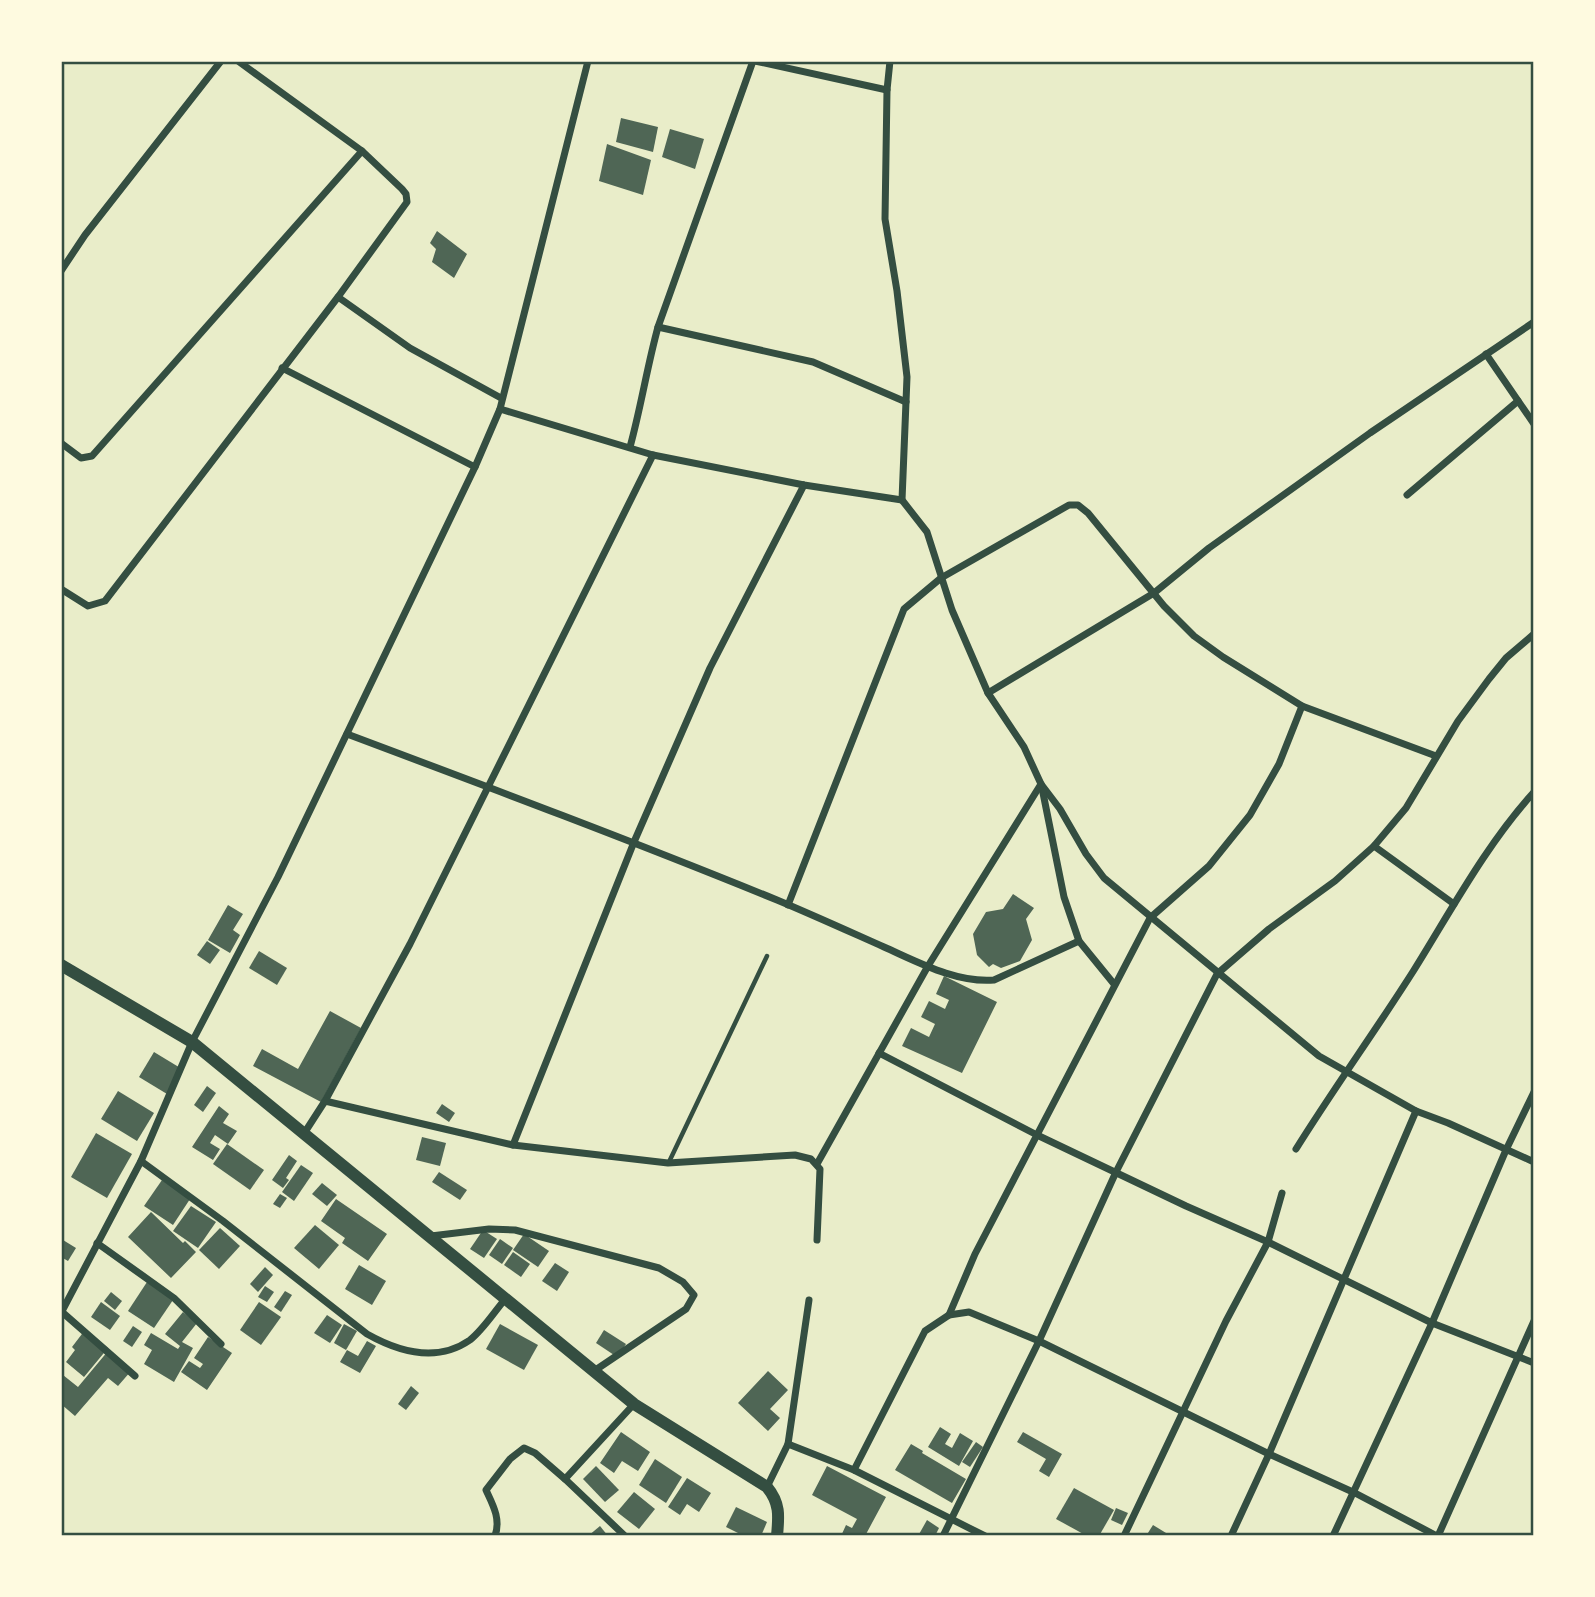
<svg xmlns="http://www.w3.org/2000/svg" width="1595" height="1597" viewBox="0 0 1595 1597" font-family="Manrope,sans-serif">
<rect width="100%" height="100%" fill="#e9edc9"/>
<g fill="#4f6655">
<path d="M621 118 658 127 653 152 616 142Z"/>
<path d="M670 129 704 139 695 169 662 157Z"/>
<path d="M607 144 651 160 643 195 599 181Z"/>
<path d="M437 231 467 254 454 278 432 262 436 249 430 243Z"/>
<path d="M1013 894 1034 908 1026 919 1032 940 1020 961 1001 968 993 964 989 967 977 955 973 934 986 912 1003 909Z"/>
<path d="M228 905 243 914 233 930 240 935 230 953 208 940Z"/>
<path d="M207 941 220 950 210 964 197 955Z"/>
<path d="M259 951 287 968 277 985 249 968Z"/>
<path d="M944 976 997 1002 962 1073 902 1046 911 1028 929 1037 935 1024 921 1017 929 1001 945 1009 949 1000 936 994Z"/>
<path d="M330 1011 361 1028 321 1102 253 1066 262 1049 298 1069Z"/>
<path d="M154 1052 182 1069 167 1094 139 1077Z"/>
<path d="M207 1086 216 1093 203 1112 194 1105Z"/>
<path d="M118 1091 154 1113 137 1141 101 1119Z"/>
<path d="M442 1104 455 1113 449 1122 436 1113Z"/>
<path d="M219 1106 229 1114 223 1123 237 1131 228 1144 215 1135 210 1143 220 1149 213 1160 192 1147Z"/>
<path d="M96 1133 132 1154 107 1198 71 1177Z"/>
<path d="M422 1137 446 1143 440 1166 416 1160Z"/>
<path d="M227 1144 264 1170 250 1190 213 1164Z"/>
<path d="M289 1155 297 1161 286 1178 289 1180 283 1188 272 1180Z"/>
<path d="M301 1165 313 1173 294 1201 282 1192Z"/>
<path d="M439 1172 467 1190 460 1200 432 1182Z"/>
<path d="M162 1180 190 1199 173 1225 144 1206Z"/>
<path d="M322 1183 337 1195 327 1206 312 1194Z"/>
<path d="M280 1194 287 1198 280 1208 273 1204Z"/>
<path d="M336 1199 387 1234 368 1261 342 1243 345 1238 321 1221Z"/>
<path d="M191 1206 216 1222 198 1248 173 1231Z"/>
<path d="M151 1212 183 1243 185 1241 196 1252 171 1278 128 1237Z"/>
<path d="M315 1225 339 1245 319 1269 294 1248Z"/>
<path d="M220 1228 240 1246 219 1269 199 1250Z"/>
<path d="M483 1230 497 1239 484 1258 470 1249Z"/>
<path d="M524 1234 549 1251 538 1267 513 1250Z"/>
<path d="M500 1239 513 1248 502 1264 489 1255Z"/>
<path d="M63 1240 76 1248 68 1261 61 1257Z"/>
<path d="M513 1252 530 1264 521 1277 504 1265Z"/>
<path d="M555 1263 569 1272 557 1291 542 1281Z"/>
<path d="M359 1265 386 1281 372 1305 345 1289Z"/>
<path d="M265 1267 273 1275 258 1292 250 1284Z"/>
<path d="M147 1282 173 1300 154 1328 128 1311Z"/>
<path d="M265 1286 274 1292 267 1302 258 1297Z"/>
<path d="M285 1291 292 1295 281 1312 274 1307Z"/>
<path d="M111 1292 122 1301 115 1310 104 1301Z"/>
<path d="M101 1302 120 1316 110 1330 91 1317Z"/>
<path d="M259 1302 281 1317 261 1345 240 1330Z"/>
<path d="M183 1312 197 1323 182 1342 193 1348 174 1382 144 1364 152 1350 144 1345 151 1333 178 1349 180 1346 165 1334Z"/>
<path d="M327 1315 342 1325 330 1343 314 1333Z"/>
<path d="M344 1324 357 1331 346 1350 334 1343Z"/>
<path d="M500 1324 538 1345 524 1370 486 1349Z"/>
<path d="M133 1326 142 1332 132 1347 123 1341Z"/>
<path d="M85 1330 108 1348 84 1377 66 1362 75 1350 72 1347Z"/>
<path d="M604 1330 626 1344 617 1357 596 1343Z"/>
<path d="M208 1337 232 1353 207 1390 181 1372 189 1361 200 1368 203 1364 194 1358Z"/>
<path d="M367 1341 376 1346 360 1373 340 1362 347 1350 358 1356Z"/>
<path d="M108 1351 131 1371 118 1386 108 1378 75 1416 61 1404V1377L63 1375 78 1387Z"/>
<path d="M768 1371 788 1390 770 1409 780 1418 768 1431 738 1403Z"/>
<path d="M411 1386 419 1393 406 1410 398 1404Z"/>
<path d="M940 1427 951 1434 945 1444 952 1448 960 1433 973 1441 959 1466 928 1447Z"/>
<path d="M621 1432 650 1452 638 1471 622 1461 614 1473 600 1463Z"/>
<path d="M1023 1432 1062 1454 1049 1477 1039 1471 1046 1459 1017 1442Z"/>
<path d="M976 1442 983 1447 970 1467 962 1462Z"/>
<path d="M911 1444 923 1451 922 1453 966 1479 952 1503 895 1470Z"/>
<path d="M655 1459 682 1477 666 1503 639 1485Z"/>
<path d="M596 1466 619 1490 605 1502 583 1479Z"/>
<path d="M827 1466 886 1497 865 1536H841L846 1525 852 1528 857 1519 812 1495Z"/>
<path d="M687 1478 711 1493 699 1512 687 1504 680 1515 668 1507Z"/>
<path d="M1074 1488 1114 1510 1099 1536H1087L1056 1519Z"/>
<path d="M634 1492 655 1509 639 1529 617 1512Z"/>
<path d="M736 1507 767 1522 761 1536H744L726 1527Z"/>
<path d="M1116 1508 1128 1513 1122 1525 1111 1520Z"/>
<path d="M927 1520 939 1528 935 1536H918Z"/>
<path d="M1153 1525 1171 1536H1146Z"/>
<path d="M600 1526 608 1536H588Z"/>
</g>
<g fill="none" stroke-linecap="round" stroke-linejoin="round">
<path stroke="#344e41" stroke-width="4.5" d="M669 1162 767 956"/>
<g stroke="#344e41" stroke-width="7">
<path d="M755 61 887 90"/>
<path d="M890 61 887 90 885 219 897 291 907 377 902 500 927 532 952 610 988 693 1024 747 1041 784 1060 809 1086 854 1104 878 1319 1056 1416 1111 1448 1123 1534 1162"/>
<path d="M61 271 85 235 221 61"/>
<path d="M338 297 410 348 501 398"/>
<path d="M658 327 813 362 906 402"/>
<path d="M1486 354 1534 424"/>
<path d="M282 368 475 467"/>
<path d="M500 409 653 455 804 485 902 500"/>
<path d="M61 443 81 458 92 456 362 151"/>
<path d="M630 447C641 407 647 367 658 327L753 61"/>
<path d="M1407 495 1518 401"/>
<path d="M61 589 88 606 105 601 338 297 407 202 406 194 402 189 362 151 238 61"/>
<path d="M988 693 1154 593 1209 548 1370 433 1534 322"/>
<path d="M347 734C491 788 635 842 777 900 813 915 848 931 884 947 918 962 956 983 994 980L1079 941"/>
<path d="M1042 788 1064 897 1079 941 1114 984"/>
<path d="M1374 846 1454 904"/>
<path d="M788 905 904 609 941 578 1069 505H1078L1088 513 1164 606 1194 636 1223 657 1302 706 1436 756"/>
<path d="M879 1053 1037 1135 1186 1206 1268 1242 1432 1323 1534 1363"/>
<path d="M325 1101 410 944 653 455"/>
<path d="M305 1132 325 1101 513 1145 668 1163 795 1155 811 1159 820 1169 817 1240"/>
<path d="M513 1145 634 842 710 668 804 485"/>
<path d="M1296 1149C1334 1088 1376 1030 1414 970 1452 909 1486 845 1534 792"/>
<path d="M141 1161 223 1221 367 1334C399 1352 437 1363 470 1340 483 1330 495 1311 506 1298"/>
<path d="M817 1164 928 966 1041 784"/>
<path d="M431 1236 489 1229 515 1230 659 1268 683 1282 694 1295 686 1309 594 1371"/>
<path d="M97 1243 174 1298 221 1344"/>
<path d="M62 1312 135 1376"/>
<path d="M61 1313 141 1161 192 1042 278 877 475 467 500 409 588 61"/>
<path d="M949 1315 975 1254 1150 918 1209 866 1250 815 1279 764 1302 706"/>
<path d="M788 1444 809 1300"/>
<path d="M854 1470 925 1331 949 1315 969 1312 1039 1341 1269 1454 1355 1493 1437 1536"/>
<path d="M565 1479 625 1536"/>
<path d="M767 1487 788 1444 854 1470 985 1536"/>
<path d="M495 1536C501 1519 493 1505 486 1490L510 1459 524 1448 535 1453 565 1479 634 1404"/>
<path d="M943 1536 1039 1341 1116 1172 1217 974 1269 929 1335 881 1374 846 1406 808 1458 721 1489 679 1506 658 1534 634"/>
<path d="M1124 1536 1226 1321 1268 1242 1282 1193"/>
<path d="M1231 1536 1269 1454 1416 1111"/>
<path d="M1333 1536 1432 1323 1506 1150 1534 1092"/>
<path d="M1438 1536 1534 1321"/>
</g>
<path stroke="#344e41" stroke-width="12" d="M61 965 192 1042 634 1404 767 1487C780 1503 779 1515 777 1536"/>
</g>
<rect width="1595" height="1597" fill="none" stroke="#fefae0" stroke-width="126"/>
<rect x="63" y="63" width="1469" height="1471" fill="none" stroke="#344e41" stroke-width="2.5"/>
</svg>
